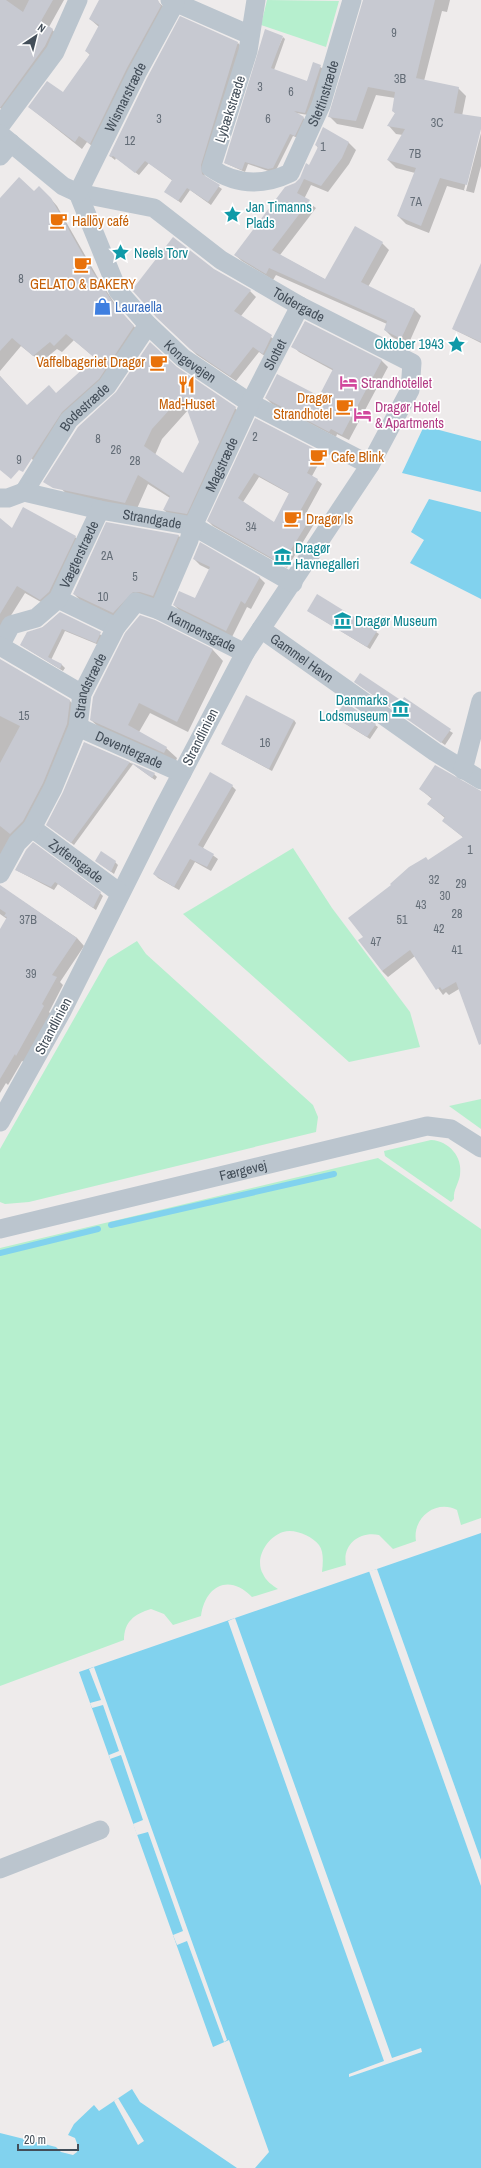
<svg xmlns="http://www.w3.org/2000/svg" width="481" height="2168" viewBox="0 0 481 2168" font-family="'Archivo Narrow',sans-serif">
<rect width="100%" height="100%" fill="#eeebeb"/>
<g fill="#b6efce">
<path d="M267 0 339 1 326 47 261 25Z"/>
<path d="M293 848 332 908 410 1012 420 1047 349 1062 183 914Z"/>
<path d="M137 941 146 954 313 1105 318 1117 316 1132 29 1202 5 1204 0 1202V1149L108 959Z"/>
<path d="M481 1099V1129L449 1106Z"/>
<path d="M431 1140C449 1141 463 1157 460 1175 459 1183 453 1190 454 1199L451 1202 385 1156 384 1151Z"/>
<path d="M378 1158 481 1229V1518L461 1525 457 1510C436 1499 412 1518 416 1541L393 1549 379 1535C360 1531 342 1544 346 1565L322 1572C323 1563 324 1552 319 1545 312 1536 294 1528 283 1532 267 1537 254 1559 263 1574 266 1581 272 1585 278 1589L252 1597C229 1573 205 1586 201 1616L173 1625 164 1614 151 1609C134 1614 124 1622 124 1640L0 1686V1248Z"/>
</g>
<g fill="#81d2ee">
<path d="M424 426 481 441V492L402 473Z"/>
<path d="M429 499 481 512V599L410 563 424 540 411 532Z"/>
<path d="M481 1533V2168H255L269 2152 229 2040 213 2047 79 1672Z"/>
<path d="M132 2089 140 2102 237 2168H0V2133L56 2147 61 2152 73 2155 77 2152 78 2146 75 2138 68 2135 74 2124 94 2105 99 2111Z"/>
</g>
<g fill="#eeebeb">
<path d="M377 1569 481 1860V1886L369 1571Z"/>
<path d="M235 1618 392 2058 421 2048 422 2052 349 2077V2074L384 2061 228 1621Z"/>
<path d="M94 1667 227 2040 224 2042 187 1941 177 1945 173 1935 183 1931 148 1832 137 1835 133 1824 143 1820 121 1755 110 1759 109 1755 119 1751 103 1705 92 1708 90 1703 101 1700 89 1669Z"/>
<path d="M118 2098 144 2141 138 2145 114 2101Z"/>
</g>
<g fill="#0003" fill-rule="evenodd">
<path d="M0 0H64L49 27 60 37 8 114 0 108Z"/>
<path d="M100 0H156L166 9 97 150 87 142 82 149 29 107 63 94 90 55 86 51 99 27 90 19Z"/>
<path d="M363 0H450L447 12 442 11 424 81 458 88 466 96 462 116 481 118V125L464 190 466 191 481 133V166L474 193 447 186 429 233 406 224 398 216 415 173 396 168 388 160 403 135 396 134 389 126 396 114 393 111 395 98 376 95 363 129 337 124 329 116 364 3Z"/>
<path d="M283 37 285 39 274 70 307 82 314 64 324 69 308 115 296 113 306 120 298 138 293 136 276 170 271 172 248 164 245 172 225 163Z"/>
<path d="M238 43 241 46 203 168 205 177 222 189 211 205 190 190 181 203 166 192 173 181 149 163 139 175 116 158 115 160 110 156Z"/>
<path d="M323 129 349 143 356 150 349 164 328 192 311 185 304 199 316 208 280 255 326 280 356 228 382 243 389 250 368 287 414 309 421 316 408 345 392 337 385 330 387 324 276 275 273 280 242 261 235 255 310 167 318 148 316 145Z"/>
<path d="M34 192 50 198 57 206 98 278 119 310 141 334 39 466 0 427V376L27 406 57 394 96 359 74 340 62 352 57 349 41 362 21 346 0 371V200Z"/>
<path d="M250 291 256 297 241 316 278 342 269 359 259 352 236 381 197 355 163 323Z"/>
<path d="M481 295V343L453 329Z"/>
<path d="M305 322 382 361 388 367 349 440 337 434 336 437 272 404 266 398H319L334 371 299 352 293 346Z"/>
<path d="M175 367 235 408 245 418 197 523 175 520 164 510 170 498 148 484 135 513 72 499 48 476ZM188 410 200 442 184 475 155 455 162 439Z"/>
<path d="M256 419 318 452 323 456 312 476 322 484 304 517 314 524 287 568 213 526 208 521ZM259 477 290 494 274 523 243 502Z"/>
<path d="M0 530 75 537 82 544 48 606 25 593 0 633Z"/>
<path d="M179 536 187 544 162 604 141 600 122 621 82 602 74 594Z"/>
<path d="M194 559 259 577 265 583 251 609 247 607 232 637 180 611 174 605 195 599 210 570 200 565Z"/>
<path d="M308 611 376 632 379 634 370 649Z"/>
<path d="M60 613 103 636 99 645 65 631 51 660 62 665 65 668 63 671 21 645Z"/>
<path d="M154 621 213 650 223 661 188 732 150 713 139 732 166 748 177 758 175 763 102 730 91 720Z"/>
<path d="M0 660 70 701 77 708 50 791 0 865Z"/>
<path d="M358 684 402 702 453 733 445 745Z"/>
<path d="M294 720 296 723 272 771 222 744Z"/>
<path d="M339 720 375 725 378 727 370 739Z"/>
<path d="M84 743 133 764 74 845 50 827Z"/>
<path d="M134 765 154 774 157 777 155 780Z"/>
<path d="M232 786 236 790 203 848 218 859 211 871 195 862 179 890 158 878 154 874Z"/>
<path d="M420 789 481 791V1038L459 989 449 995 446 992 443 995 415 956 388 977 382 971 428 861 464 838 443 821 445 818 428 804 432 799Z"/>
<path d="M115 862 118 865 114 874 99 863Z"/>
<path d="M16 870 100 893 103 896 96 910 58 884 54 890Z"/>
<path d="M0 886 77 938 84 946 60 982 63 985 49 1012 51 1014 24 1062 22 1061 8 1085 6 1083 0 1093V931L7 919 0 914Z"/>
</g>
<g fill="none" stroke-linecap="round" stroke-linejoin="round">
<g stroke="#81d2ee" stroke-width="6">
<path d="M111 1225 334 1174"/>
<path d="M0 1253 98 1229"/>
</g>
</g>
<g fill="#c7c9d1" fill-rule="evenodd">
<path d="M0 0H6L23 12 29 0H53L41 21 53 29 45 46 0 108Z"/>
<path d="M99 0H158L161 6 127 68 90 144 79 136 75 142 28 107 47 81 63 92 90 54 85 51 99 25 89 19Z"/>
<path d="M363 0H435L416 78 459 87 454 113 481 117V129L467 185 440 178 421 226 397 216 416 168 387 160 405 129 387 126 395 113 392 111 395 92 368 87 356 121 328 117Z"/>
<path d="M180 16 238 42 201 165 202 174 220 185 208 202 187 188 178 201 164 192 172 180 145 161 135 173 113 156 111 157 109 156 147 78Z"/>
<path d="M265 29 283 36 271 68 307 81 313 62 321 65 305 113 294 111 304 117 295 136 290 134 273 168 268 169 245 162 242 170 224 163Z"/>
<path d="M323 127 349 142 342 158 321 186 304 179 297 193 310 200 272 250 325 279 355 226 383 242 361 282 415 309 401 339 384 330 387 321 269 268 266 274 234 255 285 187 295 183 300 178 306 163 309 165 318 147 315 145Z"/>
<path d="M19 177 34 191 39 186 51 198 91 269 110 298 117 309 118 308 134 326 99 379 62 412 23 472 19 470 11 479 0 470V376L27 405 49 385 56 393 95 358 66 334 54 346 50 342 33 356 12 338 0 351V198Z"/>
<path d="M173 237 214 269 251 290 234 311 272 335 263 354 253 347 230 376 190 349 156 317 132 290Z"/>
<path d="M481 263V342L452 329Z"/>
<path d="M305 321 382 360 342 435 331 429 329 432 265 398 277 374 319 396 333 369 291 347Z"/>
<path d="M150 342 177 367 236 407 187 514 163 510 170 496 138 475 125 503 53 488 43 482 78 427 116 392ZM182 396 199 442 183 473 144 446 152 429Z"/>
<path d="M255 418 319 451 307 473 318 479 299 513 310 519 282 564 207 521ZM254 473 289 493 274 522 238 498Z"/>
<path d="M23 507 76 536 49 592 40 600 17 586 0 614V518L12 528Z"/>
<path d="M106 522 179 535 153 596 140 592H133L113 613 73 594Z"/>
<path d="M200 542 260 577 245 604 241 601 226 631 173 605 179 591 195 598 210 567 193 559Z"/>
<path d="M317 594 377 631 367 647 307 611Z"/>
<path d="M60 612 101 632 96 643 62 629 48 657 62 664 60 669 20 645 27 632 43 627Z"/>
<path d="M140 615 155 620 213 649 177 722 139 703 128 725 167 747 164 753 90 720 93 697 125 633Z"/>
<path d="M0 659 70 700 67 724 43 783 23 821 10 834 0 826V763L20 726 0 716Z"/>
<path d="M360 673 402 701 404 697 451 729 441 743 354 682Z"/>
<path d="M246 695 294 720 269 769 221 744Z"/>
<path d="M345 702 376 724 367 737 335 717Z"/>
<path d="M84 742 155 773 152 778 130 762 71 843 46 825 63 792Z"/>
<path d="M435 765 481 791V1044L479 1045 456 982 442 990 440 987 436 990 410 950 382 971 358 940 363 937 348 918 391 885 390 884 409 867 426 857 428 860 463 837 442 821 445 817 427 804 432 798 419 789Z"/>
<path d="M210 772 233 785 198 845 214 854 207 867 190 859 174 887 153 874Z"/>
<path d="M33 842 101 892 93 908 55 882 51 887 15 870 26 850Z"/>
<path d="M101 851 116 861 111 872 95 861Z"/>
<path d="M0 885 77 938 52 975 57 977 42 1004 44 1006 16 1056 15 1054 0 1079V929L7 917 4 916 6 913 0 909Z"/>
</g>
<g fill="none" stroke-linecap="round" stroke-linejoin="round">
<g stroke="#bbc5ce" stroke-width="19">
<path d="M170 0 250 35"/>
<path id="s1" d="M256 0 248 51 211 168C236 185 263 186 290 173L321 105 352 0"/>
<path d="M0 126 55 52 78 0"/>
<path id="s2" d="M0 134 63 186 78 193 154 208 221 260 300 306 412 363 410 390 370 465 245 653 163 809 62 1011 0 1122"/>
<path d="M0 156 11 143"/>
<path id="s3" d="M78 193 118 291 148 325 183 358 250 403 370 465"/>
<path id="s4" d="M78 193 137 73 175 3"/>
<path id="s5" d="M24 492 69 420 107 386 148 325"/>
<path id="s6" d="M0 498H8L24 492 100 510 193 526 293 583"/>
<path d="M58 599 116 627"/>
<path id="s7" d="M159 610 245 653"/>
<path id="s8" d="M261 629 435 752 481 780"/>
<path id="s9" d="M0 646 11 625 36 618 58 599 100 510"/>
<path d="M0 646 82 694"/>
<path id="s10" d="M78 727 182 773"/>
<path d="M463 770 481 701"/>
<path id="s11" d="M32 828 120 893"/>
<path id="s12" d="M0 874 17 843 32 828 53 788 78 727 82 694 116 627 136 602 159 610 189 540 193 526 250 403 300 306"/>
<path id="s13" d="M0 1229 427 1126 451 1129 481 1148"/>
<path d="M0 1869 100 1830"/>
</g>
</g>
<defs>
<symbol id="sight-bare" viewBox="-9 -9 18 18"><path d="M0-6L1.8-2.2L6-1.7L2.9 1.2L3.7 5.4L0 3.3L-3.7 5.4L-2.9 1.2L-6-1.7L-1.8-2.2Z" fill="#0f9aa8" stroke="#fff" stroke-width="2.5" paint-order="stroke"/></symbol>
<symbol id="cafe-bare" viewBox="-9 -9 18 18"><path d="M-5.5-4.5H6V0H3Q3 3.5 0 3.5H-2.5Q-5.5 3.5-5.5 0ZM3-3.2v2h1.7v-2ZM-6 4.5H4V6H-6Z" fill="#e8710a" stroke="#fff" stroke-width="2.5" paint-order="stroke"/></symbol>
<symbol id="shop-bare" viewBox="-9 -9 18 18"><path d="M-5-2.5h2.3a2.7 3.5 0 0 1 5.4 0H5L5.5 6h-11ZM-1.5-2.5h3a1.5 2.3 0 0 0-3 0Z" fill="#3f7fe0" stroke="#fff" stroke-width="2.5" paint-order="stroke"/></symbol>
<symbol id="hotel-bare" viewBox="-9 -9 18 18"><path d="M-6-4.5h1.5V1H6V5H4.5V3h-9V5H-6ZM-4 0a1.8 1.8 0 1 1 3.6 0ZM.5 0V-2.5h3Q6-2.5 6 0Z" fill="#d1479c" stroke="#fff" stroke-width="2.5" paint-order="stroke"/></symbol>
<symbol id="restaurant-bare" viewBox="-9 -9 18 18"><path d="M-5-6h1v4h1v-4h1v4h1v-4h1v5L-1.5 .5V6h-2V.5L-5-1ZM5-6V6H3V1.5H1.5Q1.5-4 5-6Z" fill="#e8710a" stroke="#fff" stroke-width="2.5" paint-order="stroke"/></symbol>
<symbol id="museum-bare" viewBox="-9 -9 18 18"><path d="M0-6L6-3V-2H-6V-3ZM-5-1h2V3h-2ZM-1-1h2V3h-2ZM3-1h2V3H3ZM-6 4H6V6H-6Z" fill="#0f9aa8" stroke="#fff" stroke-width="2.5" paint-order="stroke"/></symbol>
</defs>
<g fill-rule="evenodd">
<use href="#sight-bare" x="220" y="202" width="25" height="25"/>
<use href="#cafe-bare" x="46" y="208" width="25" height="25"/>
<use href="#sight-bare" x="108" y="240" width="25" height="25"/>
<use href="#cafe-bare" x="70" y="252" width="25" height="25"/>
<use href="#shop-bare" x="90" y="294" width="25" height="25"/>
<use href="#sight-bare" x="444" y="332" width="25" height="25"/>
<use href="#cafe-bare" x="146" y="350" width="25" height="25"/>
<use href="#hotel-bare" x="336" y="370" width="25" height="25"/>
<use href="#restaurant-bare" x="174" y="372" width="25" height="25"/>
<use href="#cafe-bare" x="332" y="394" width="25" height="25"/>
<use href="#hotel-bare" x="350" y="402" width="25" height="25"/>
<use href="#cafe-bare" x="306" y="444" width="25" height="25"/>
<use href="#cafe-bare" x="280" y="506" width="25" height="25"/>
<use href="#museum-bare" x="270" y="544" width="25" height="25"/>
<use href="#museum-bare" x="330" y="608" width="25" height="25"/>
<use href="#museum-bare" x="388" y="696" width="25" height="25"/>
</g>
<g text-anchor="middle" dominant-baseline="central" stroke-width="3.5" stroke-linejoin="round" paint-order="stroke">
<g font-size="12" fill="#646d77">
<text x="394" y="33">9</text>
<text x="400" y="79">3B</text>
<text x="260" y="87">3</text>
<text x="291" y="92">6</text>
<text x="159" y="119">3</text>
<text x="268" y="119">6</text>
<text x="437" y="123">3C</text>
<text x="130" y="141">12</text>
<text x="323" y="147">1</text>
<text x="415" y="154">7B</text>
<text x="416" y="202">7A</text>
<text x="21" y="279">8</text>
<text x="255" y="437">2</text>
<text x="98" y="439">8</text>
<text x="116" y="450">26</text>
<text x="19" y="460">9</text>
<text x="135" y="461">28</text>
<text x="251" y="527">34</text>
<text x="107" y="556">2A</text>
<text x="135" y="577">5</text>
<text x="103" y="597">10</text>
<text x="24" y="716">15</text>
<text x="265" y="743">16</text>
<text x="470" y="850">1</text>
<text x="434" y="880">32</text>
<text x="461" y="884">29</text>
<text x="445" y="896">30</text>
<text x="421" y="905">43</text>
<text x="457" y="914">28</text>
<text x="28" y="920">37B</text>
<text x="402" y="920">51</text>
<text x="439" y="929">42</text>
<text x="376" y="942">47</text>
<text x="457" y="950">41</text>
<text x="31" y="974">39</text>
</g>
<g font-size="14" fill="#434e59" stroke="#fff">
<text stroke="none"><textPath href="#s1" startOffset="344">Stettinstræde</textPath></text>
<text stroke="none"><textPath href="#s4" startOffset="107">Wismarstræde</textPath></text>
<text transform="translate(230 109) rotate(-72)">Lybækstræde</text>
<text stroke="none"><textPath href="#s2" startOffset="350">Toldergade</textPath></text>
<text stroke="none"><textPath href="#s12" startOffset="613">Slottet</textPath></text>
<text stroke="none"><textPath href="#s3" startOffset="207">Kongevejen</textPath></text>
<text stroke="none"><textPath href="#s5" startOffset="105">Bodestræde</textPath></text>
<text stroke="none"><textPath href="#s12" startOffset="491">Magstræde</textPath></text>
<text stroke="none"><textPath href="#s6" startOffset="156">Strandgade</textPath></text>
<text stroke="none"><textPath href="#s9" startOffset="128">Vægterstræde</textPath></text>
<text stroke="none"><textPath href="#s7" startOffset="48">Kampensgade</textPath></text>
<text stroke="none"><textPath href="#s8" startOffset="50">Gammel Havn</textPath></text>
<text stroke="none"><textPath href="#s12" startOffset="211">Strandstræde</textPath></text>
<text transform="translate(200 737) rotate(-63)">Strandlinien</text>
<text stroke="none"><textPath href="#s10" startOffset="56">Deventergade</textPath></text>
<text stroke="none"><textPath href="#s11" startOffset="55">Zytfensgade</textPath></text>
<text transform="translate(53 1026) rotate(-62)">Strandlinien</text>
<text stroke="none"><textPath href="#s13" startOffset="250">Færgevej</textPath></text>
</g>
<g font-size="14" fill="#0d838f" stroke="#fff" text-anchor="start">
<text x="246" y="207">Jan Timanns<tspan x="246" dy="16">Plads</tspan></text>
<text x="134" y="253">Neels Torv</text>
<text x="444" y="344" text-anchor="end">Oktober 1943</text>
<text x="295" y="548">Dragør<tspan x="295" dy="16">Havnegalleri</tspan></text>
<text x="355" y="621">Dragør Museum</text>
<text x="388" y="700" text-anchor="end">Danmarks<tspan x="388" dy="16">Lodsmuseum</tspan></text>
</g>
<g font-size="14" fill="#c56008" stroke="#fff" text-anchor="start">
<text x="72" y="221">Hallöy café</text>
<text x="83" y="284" text-anchor="middle">GELATO &amp; BAKERY</text>
<text x="145" y="362" text-anchor="end">Vaffelbageriet Dragør</text>
<text x="332" y="398" text-anchor="end">Dragør<tspan x="332" dy="16">Strandhotel</tspan></text>
<text x="187" y="404" text-anchor="middle">Mad-Huset</text>
<text x="331" y="457">Cafe Blink</text>
<text x="306" y="519">Dragør Is</text>
</g>
<g font-size="14" fill="#366cbe" stroke="#fff" text-anchor="start">
<text x="115" y="307">Lauraella</text>
</g>
<g font-size="14" fill="#b23c85" stroke="#fff" text-anchor="start">
<text x="361" y="383">Strandhotellet</text>
<text x="375" y="407">Dragør Hotel<tspan x="375" dy="16">&amp; Apartments</tspan></text>
</g>
</g>
<g transform="translate(36 36) rotate(35)" stroke="#ffffff" stroke-width="3" paint-order="stroke">
<path d="M0-3L7 15L0 10L-7 15Z" fill="#434e59"/>
<text y="-6" font-size="11" font-weight="bold" text-anchor="middle" fill="#434e59">N</text>
</g>
<path d="M18 2144v6h60v-6" fill="none" stroke="#434e59" stroke-width="2"/>
<text x="24" y="2144" font-size="12" fill="#434e59" stroke="#ffffff" stroke-width="3" paint-order="stroke">20 m</text>
</svg>
